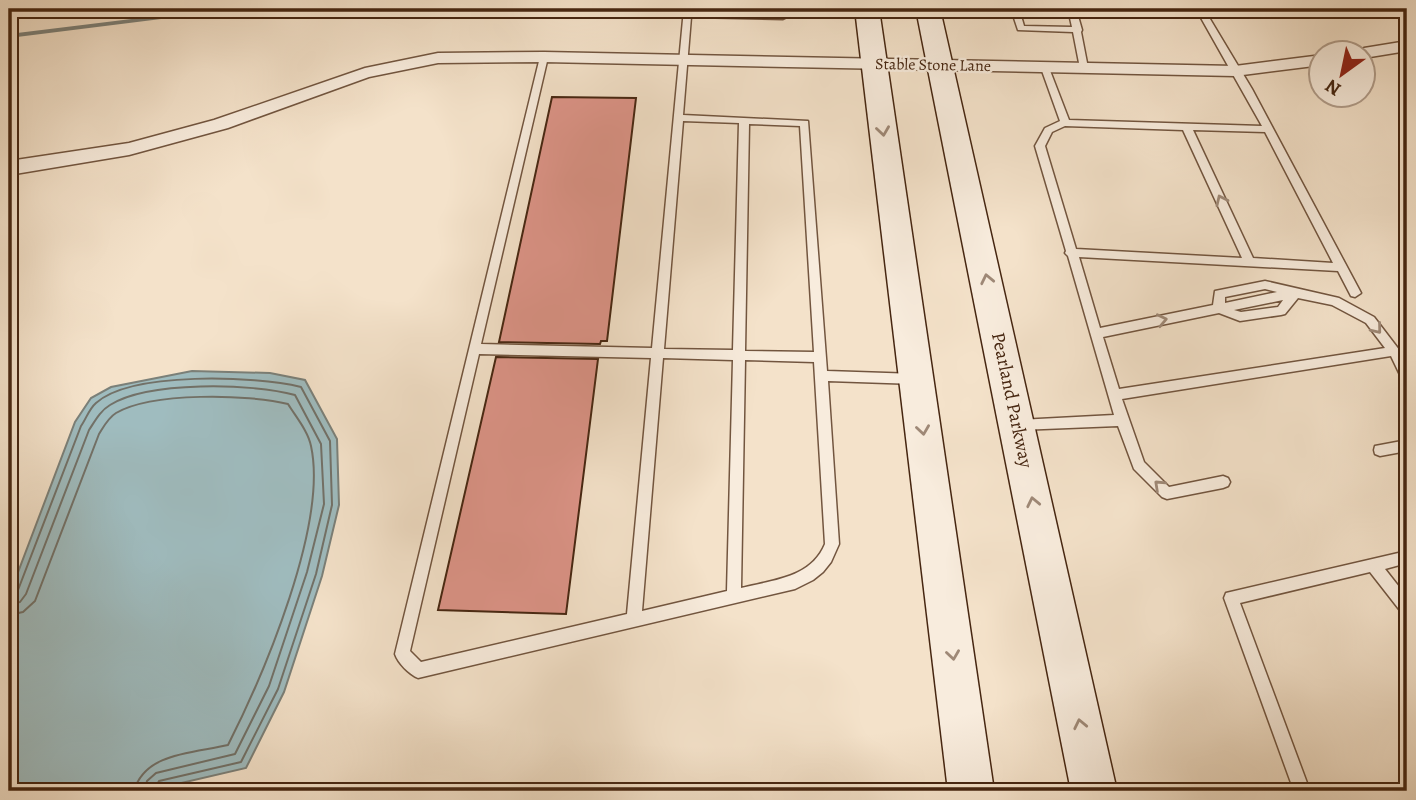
<svg xmlns="http://www.w3.org/2000/svg" width="1416" height="800" viewBox="0 0 1416 800" font-family="Alegreya,serif">
<rect width="100%" height="100%" fill="#f4e2ca"/>
<filter id="stains"><feTurbulence type="fractalNoise" baseFrequency=".00286" numOctaves="4"/><feColorMatrix values="0 0 0 0 .2 0 0 0 0 .09 0 0 0 0 .02 0 0 0 .5 -.17"/></filter>
<radialGradient id="worn" r=".72"><stop offset=".6" stop-color="#630" stop-opacity="0"/><stop offset="1" stop-color="#630" stop-opacity=".3"/></radialGradient>
<path fill="#9fbcbf" stroke="#7b8079" stroke-width="2" d="M192 371 270 373 305 380 337 439 339 505 322 576 284 692 246 768 147 791H9V596L75 422 91 398 111 387Z"/>
<g fill="none" stroke-linecap="round" stroke-linejoin="round">
<g stroke="#727168" stroke-width="2">
<path d="M9 595 18 590 81 426C86 419 89 409 96 403 132 371 255 376 301 387L330 441 332 505 316 574 278 689 241 762 159 781 154 791"/>
<path d="M9 604 20 602 26 594 89 430C95 421 100 411 110 405 148 381 252 383 295 395L321 444 324 504 307 572 269 686 235 754 156 773 147 781 145 791"/>
<path d="M9 615 23 612 35 601 99 434C104 426 108 418 116 413 152 392 248 394 288 404 296 417 308 431 311 446 328 524 264 674 228 745 195 753 145 752 134 791"/>
</g>
<path fill="#7b8079" fill-rule="evenodd" d="M213 9H228L225 11 9 38V34Z"/>
</g>
<g fill="#dd9488" stroke="#462611" stroke-width="2">
<path d="M552 97 636 98 607 341H601L600 344 499 342Z"/>
<path d="M496 357 598 359 566 614 438 610Z"/>
</g>
<g fill="none" stroke-linecap="round" stroke-linejoin="round">
<defs>
<g id="service">
<path d="M684 9H692V12L782 14 793 9H803L783 19 691 17 683 115 808 121 827 371 916 374 920 375 922 379 920 383 916 384 828 381 839 544 831 562 823 572 813 580 795 589 418 678C409 674 398 663 395 654L540 57 544 54 548 57 481 344 652 348ZM683 121 739 123 733 350 664 349ZM749 124 800 126 814 352 745 351ZM479 354 651 358 627 614 421 662 410 651ZM663 358 733 360 727 591 642 611ZM745 360 814 362 825 544C811 578 773 580 741 588Z"/>
<path d="M1011 9H1019L1024 26 1072 27 1068 9H1076L1082 30 1081 32 1088 68 1087 70 1080 68 1073 32 1018 30Z"/>
<path d="M1196 9H1204L1252 89 1361 293 1355 297 1351 296 1338 271 1079 257 1100 328 1213 305 1215 291 1265 281 1339 298 1374 317 1400 351 1407 366V383L1403 381 1391 356 1122 399 1144 462 1169 487 1223 476 1228 478 1230 482 1228 486 1223 488 1167 499 1162 497 1134 469 1118 426 1019 430 1015 429 1013 425 1015 421 1019 420 1114 415 1068 256 1065 253 1066 251 1035 146 1045 128 1060 121 1041 68 1045 65 1049 68 1069 120 1262 126ZM1065 126 1183 130 1242 258 1076 249 1045 146 1052 132ZM1193 130 1265 132 1333 263 1253 258ZM1265 289 1277 292 1225 303V297ZM1298 298 1332 305 1366 323 1385 348 1119 389 1103 337 1219 313 1240 321 1281 315 1285 314ZM1283 300 1278 307 1241 312 1234 310Z"/>
<path d="M1407 440V451L1380 456 1375 454 1374 450 1375 446Z"/>
<path d="M1407 551V563L1385 569 1407 597V615L1402 613 1370 572 1240 603 1310 791H1294L1224 598 1226 593Z"/>
</g>
<g id="minor">
<path d="M1407 41V51L1364 58V52H1356L1364 48Z"/>
<path d="M544 52 1235 66 1322 55V65L1235 76 544 62 438 63 369 77 228 128 129 155 9 175V161L129 143 214 120 365 68 438 53Z"/>
</g>
<g id="secondary">
<path d="M855 9H879L994 791H948Z"/>
<path d="M916 9H940L1117 791H1071Z"/>
</g>
</defs>
<use href="#service" stroke="#72553f" stroke-width="3"/>
<use href="#minor" stroke="#72553f" stroke-width="3"/>
<use href="#secondary" stroke="#462611" stroke-width="3"/>
<use href="#service" fill="#f8ecdd" fill-rule="evenodd"/>
<use href="#minor" fill="#f8ecdd" fill-rule="evenodd"/>
<use href="#secondary" fill="#f8ecdd" fill-rule="evenodd"/>
</g>
<defs><path id="oneway-chevron" d="M-2-3.5L2.5 0L-2 3.5" fill="none" stroke-width="1.6" stroke-linecap="round" stroke-linejoin="round" transform="scale(1.75)"/></defs>
<g stroke="#9f8977">
<use href="#oneway-chevron" transform="translate(883 131) rotate(82)"/>
<use href="#oneway-chevron" transform="translate(1221 200) rotate(-115)"/>
<use href="#oneway-chevron" transform="translate(987 279) rotate(-102)"/>
<use href="#oneway-chevron" transform="translate(1162 320) rotate(-12)"/>
<use href="#oneway-chevron" transform="translate(1377 329) rotate(51)"/>
<use href="#oneway-chevron" transform="translate(923 430) rotate(82)"/>
<use href="#oneway-chevron" transform="translate(1159 485) rotate(-137)"/>
<use href="#oneway-chevron" transform="translate(1033 502) rotate(-102)"/>
<use href="#oneway-chevron" transform="translate(953 655) rotate(82)"/>
<use href="#oneway-chevron" transform="translate(1080 724) rotate(-102)"/>
</g>
<g text-anchor="middle" dominant-baseline="central" stroke-width="5" stroke-linejoin="round" paint-order="stroke">
<g font-size="16" fill="#462611" stroke="#f8ecdd">
<text transform="translate(933 65) rotate(1)">Stable Stone Lane</text>
</g>
<g font-size="19" fill="#462611" stroke="#f8ecdd">
<text transform="translate(1012 400) rotate(78)">Pearland Parkway</text>
</g>
</g>
<rect width="1416" height="800" fill="none" stroke="#f4e2ca" stroke-width="35"/>
<rect x="10" y="10" width="1395" height="779" fill="none" stroke="#462611" stroke-width="3.5"/>
<rect x="18" y="18" width="1381" height="765" fill="none" stroke="#462611" stroke-width="2"/>
<g transform="translate(1342 74) rotate(213)"><circle r="33" fill="#f8ecdd" stroke="#b19d8b" stroke-width="2"/>
<path d="M0-5L12 26L0 18L-12 26Z" fill="#8f2418"/>
<text y="-10" font-size="19" font-weight="bold" text-anchor="middle" fill="#462611">N</text>
</g>
<rect width="100%" height="100%" filter="url(#stains)"/>
<rect width="100%" height="100%" fill="url(#worn)"/>
</svg>
